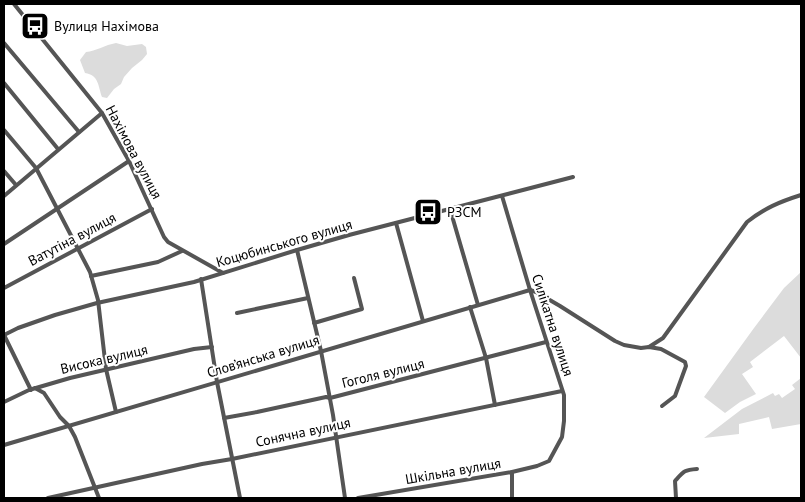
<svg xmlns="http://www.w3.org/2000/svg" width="805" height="502" viewBox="0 0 805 502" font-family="'PT Sans',sans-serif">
<rect width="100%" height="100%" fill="#fff"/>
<g fill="#dcdcdc">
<path d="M116 43 127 46 142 44 146 47 147 54 142 60 132 68 124 77 121 84 114 89 107 98 102 97C98 86 99 75 85 73L80 60 86 52C96 51 105 45 116 43Z"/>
<path d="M801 272V358L784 336 750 362 753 367 742 374 756 394 740 402 725 413 704 397 754 328 784 288Z"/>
<path d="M801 378V424L772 429 769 417 739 424V434L704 438 742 409 773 393 775 396 779 394 782 398 795 389 792 385Z"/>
</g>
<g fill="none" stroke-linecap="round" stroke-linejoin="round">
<g stroke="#555" stroke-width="4">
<path d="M14 4 102 113 129 161 164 237 168 242 223 273"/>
<path d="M4 43 79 132"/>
<path d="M4 83 58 149"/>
<path d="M4 130 36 168 90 272 98 300 106 369 116 412"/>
<path d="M4 171 16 185"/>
<path d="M4 196 102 113"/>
<path d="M450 209 478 305"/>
<path d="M396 223 423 321"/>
<path d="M4 244 129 161"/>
<path d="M297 250 321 351 333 415 345 498"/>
<path d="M91 276 158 262 182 251"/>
<path d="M201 279 217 382 240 498"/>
<path d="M4 288 152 209"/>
<path d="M530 290 536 292 560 306 615 341 624 345 641 348 649 347 661 349 685 362 686 366 675 396 662 406"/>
<path d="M470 307 486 358 495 405"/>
<path d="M237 313 308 298"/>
<path d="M314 323 362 309 354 278"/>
<path d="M4 335 18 328 55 315 97 303 194 282 297 250 349 235 573 177"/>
<path d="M4 335 31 390"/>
<path d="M649 347 663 338 747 222C765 208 779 202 801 195"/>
<path d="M35 388 44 393 60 417 69 426 75 437 99 498"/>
<path d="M4 402 29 390 70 378 194 349 212 347"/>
<path d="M224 418 257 412 326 397 330 398 546 342"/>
<path d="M4 445 530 290"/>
<path d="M512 472V498"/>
<path d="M48 498 202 464 232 459 562 391"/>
<path d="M358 498 512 472 537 466 549 461 562 437 564 421V395L530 290 502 196"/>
<path d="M676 498 675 481C684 471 684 470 697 469"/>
</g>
</g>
<defs>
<symbol id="bus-square" viewBox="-11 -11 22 22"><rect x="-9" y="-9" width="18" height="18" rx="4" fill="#000" stroke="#fff"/><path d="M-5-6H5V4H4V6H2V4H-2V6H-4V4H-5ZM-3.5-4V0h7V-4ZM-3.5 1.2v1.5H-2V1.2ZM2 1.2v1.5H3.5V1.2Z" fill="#fff"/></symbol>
</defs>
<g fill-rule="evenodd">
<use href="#bus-square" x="19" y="10" width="32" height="32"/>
<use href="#bus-square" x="412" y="196" width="32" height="32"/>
</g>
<g text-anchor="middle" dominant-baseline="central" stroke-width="4" stroke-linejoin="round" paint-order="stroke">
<g font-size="14" fill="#000" stroke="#fff" text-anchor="start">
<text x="54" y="26">Вулиця Нахімова</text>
<text x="447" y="212">РЗСМ</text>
</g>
<g font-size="14" fill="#000" stroke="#fff">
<text transform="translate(134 152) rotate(62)">Нахімова вулиця</text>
<text transform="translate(72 239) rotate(-28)">Ватутіна вулиця</text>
<text transform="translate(284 243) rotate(-16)">Коцюбинського вулиця</text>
<text transform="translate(553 325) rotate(72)">Силікатна вулиця</text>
<text transform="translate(263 356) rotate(-17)">Слов’янська вулиця</text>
<text transform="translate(104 359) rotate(-13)">Висока вулиця</text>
<text transform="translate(383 373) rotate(-14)">Гоголя вулиця</text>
<text transform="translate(303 432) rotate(-12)">Сонячна вулиця</text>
<text transform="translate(453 471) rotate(-10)">Шкільна вулиця</text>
</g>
</g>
<rect width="805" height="502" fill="none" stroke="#000000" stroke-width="10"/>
</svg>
